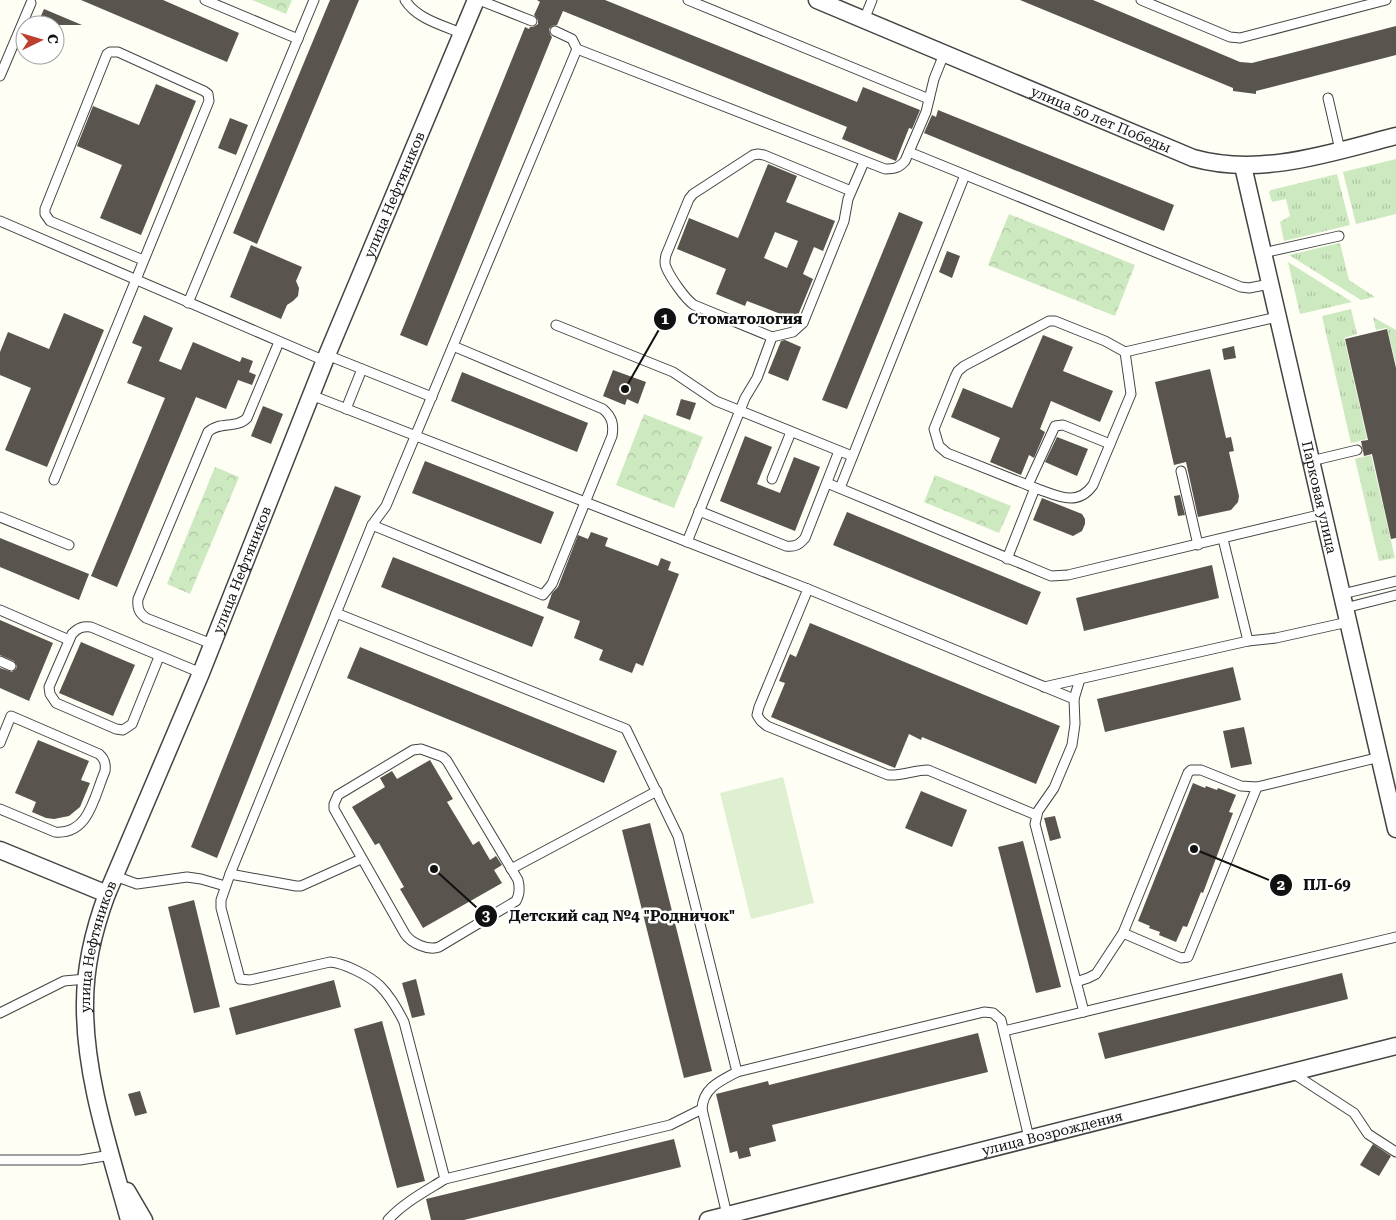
<svg xmlns="http://www.w3.org/2000/svg" width="1396" height="1220" viewBox="0 0 1396 1220" font-family="'Roboto Serif',serif">
<defs>
<pattern id="grass-tufts" width="24" height="20" patternUnits="userSpaceOnUse" patternTransform="scale(1.25)"><rect width="24" height="20" fill="#cde9bf"/><path d="M3 7l-1-3M5 7V3M7 7l1-3M15 17l-1-3M17 17v-4M19 17l1-3" fill="none" stroke="#afc7a3"/></pattern>
<pattern id="park-crowns" width="20" height="18" patternUnits="userSpaceOnUse" patternTransform="scale(1.25)"><rect width="20" height="18" fill="#cde9bf"/><path d="M2 6a3 3 0 1 1 6 0M12 15a3 3 0 1 1 6 0" fill="none" stroke="#afc7a3"/></pattern>
</defs>
<rect width="100%" height="100%" fill="#fefef5"/>
<g fill="url(#grass-tufts)">
<path d="M1396 159V214L1356 224 1343 172Z"/>
<path d="M1337 174 1350 225 1284 241 1280 222 1290 216 1286 199 1272 202 1269 192 1271 190Z"/>
<path d="M1340 243 1349 280 1375 297 1361 300 1289 255Z"/>
<path d="M1288 262 1352 302 1300 314Z"/>
<path d="M1351 309 1357 334 1344 338 1367 439 1351 443 1322 316Z"/>
<path d="M1373 317 1396 330V364L1387 328 1376 330Z"/>
<path d="M1371 455 1395 558 1379 561 1355 459Z"/>
</g>
<g fill="url(#park-crowns)">
<path d="M252 0H292L286 14Z"/>
<path d="M1009 214 1135 265 1115 316 988 265Z"/>
<path d="M644 414 703 437 674 508 616 485Z"/>
<path d="M215 467 239 477 190 594 167 584Z"/>
<path d="M935 475 1011 506 999 533 924 502Z"/>
</g>
<path fill="#dff0d0" d="M783 777 814 903 751 919 720 793Z"/>
<g fill="#59544d" fill-rule="evenodd">
<path d="M81 0H163L239 33 227 62Z"/>
<path d="M330 0H359L257 244 233 233Z"/>
<path d="M537 0H605L857 102 863 87 920 110 912 129 909 128 896 161 842 139 847 127 563 11 557 25 552 26 549 29 550 34 552 37 427 346 400 335 525 27 529 29 530 27H533L538 24V20L534 15 540 2Z"/>
<path d="M1020 0H1093L1240 62 1252 63 1396 26V55L1256 91V94L1233 91V88Z"/>
<path d="M44 9 82 25H37Z"/>
<path d="M156 84 196 101 141 235 100 218 122 165 77 146 93 106 139 125Z"/>
<path d="M938 110 1174 205 1164 231 924 133 932 115 936 117Z"/>
<path d="M230 118 248 125 236 155 218 148Z"/>
<path d="M768 164 797 176 786 202 835 221 823 251 814 247 803 274 813 279 796 320 747 301 745 306 716 294 726 269 677 249 689 218 738 238ZM775 232 798 241 787 268 764 258Z"/>
<path d="M899 212 923 222 847 409 822 400Z"/>
<path d="M251 245 302 267 296 281 299 288 298 296 293 301 287 305 281 319 230 297Z"/>
<path d="M947 251 960 256 952 278 939 272Z"/>
<path d="M64 313 104 330 47 467 5 450 31 388 0 375V352L8 332 49 349Z"/>
<path d="M144 315 173 328 159 361 181 370 193 342 240 362 242 357 253 361 249 372 256 375 252 385 238 380 226 409 196 397 117 587 91 576 165 398 127 383 142 347 132 343Z"/>
<path d="M1387 329 1396 368V538L1391 539 1372 454 1364 456 1361 441 1368 440 1345 339Z"/>
<path d="M1043 335 1073 347 1063 371 1113 391 1100 422 1051 401 1040 429 1045 432 1034 458 1029 455 1021 475 990 462 1000 438 951 417 963 388 1012 408Z"/>
<path d="M785 340 801 347 788 381 768 373 781 341Z"/>
<path d="M1234 346 1236 358 1224 360 1222 349Z"/>
<path d="M1210 369 1226 438 1231 437 1234 451 1229 452 1239 496 1238 502 1231 510 1198 517 1186 462 1174 465 1155 382Z"/>
<path d="M613 370 646 382 638 404 627 399 625 405 603 396Z"/>
<path d="M462 372 588 423 577 452 451 401Z"/>
<path d="M681 399 696 403 690 420 676 415Z"/>
<path d="M263 406 283 414 271 444 251 436Z"/>
<path d="M745 436 772 447 757 484 780 493 794 457 820 467 795 531 720 501Z"/>
<path d="M1057 437 1088 449 1077 476 1045 462Z"/>
<path d="M425 461 554 512 541 544 412 493Z"/>
<path d="M335 486 361 496 217 858 191 847Z"/>
<path d="M1180 495 1185 515 1178 516 1174 496Z"/>
<path d="M1042 498 1082 514 1085 519V524L1082 531 1073 536 1033 520Z"/>
<path d="M847 512 1041 592 1027 625 833 545Z"/>
<path d="M591 532 608 538 605 546 658 566 661 558 671 562 668 570 679 574 643 666 636 663 632 673 599 660 603 650 574 638 580 621 547 608 552 593 558 587 578 535 588 539Z"/>
<path d="M0 538 89 574 79 600 0 567Z"/>
<path d="M393 557 544 617 532 647 381 587Z"/>
<path d="M1212 565 1219 598 1084 631 1076 598Z"/>
<path d="M0 620 53 643 29 701 0 688V668L12 672 16 669 17 666 14 661 0 655Z"/>
<path d="M810 623 1060 726 1036 784 922 737 921 740 909 734 895 768 771 717 785 683 779 681 790 654 796 657Z"/>
<path d="M81 642 135 665 113 716 59 693Z"/>
<path d="M360 647 617 751 604 783 347 678Z"/>
<path d="M1233 667 1241 700 1105 732 1097 699Z"/>
<path d="M1244 727 1252 764 1231 768 1223 731Z"/>
<path d="M38 740 89 761 81 780 90 783 80 807 69 816 54 819 46 818 32 812 36 802 15 793Z"/>
<path d="M430 760 453 799 447 802 473 845 479 841 490 860 496 856 502 865 494 870 502 883 423 928 400 889 404 887 379 843 375 845 352 807 385 787 380 778 392 771 397 779Z"/>
<path d="M1193 783 1205 788 1206 786 1217 790 1218 788 1236 795 1229 812 1233 813 1203 893 1201 892 1187 927 1183 926 1176 942 1159 935 1160 932 1149 928 1150 926 1138 921Z"/>
<path d="M921 791 967 810 952 847 905 828Z"/>
<path d="M1055 816 1061 838 1050 841 1044 818Z"/>
<path d="M650 823 712 1071 684 1078 622 830Z"/>
<path d="M1023 841 1061 987 1036 993 998 847Z"/>
<path d="M194 900 220 1007 194 1013 168 907Z"/>
<path d="M1342 973 1348 999 1105 1059 1098 1033Z"/>
<path d="M416 979 425 1015 412 1018 402 983Z"/>
<path d="M334 980 341 1007 236 1035 229 1008Z"/>
<path d="M382 1021 425 1181 397 1188 354 1029Z"/>
<path d="M978 1033 988 1072 772 1125 776 1141 749 1148 751 1156 739 1159 737 1151 730 1153 716 1094 768 1081 769 1085Z"/>
<path d="M140 1091 147 1113 135 1116 128 1094Z"/>
<path d="M674 1139 681 1167 464 1220H431L426 1199Z"/>
<path d="M1373 1144 1391 1156 1379 1176 1360 1165Z"/>
</g>
<g fill="none" stroke-linecap="round" stroke-linejoin="round">
<defs>
<g id="service">
<path d="M205 0 298 39"/>
<path d="M405 0C417 19 442 25 461 33"/>
<path d="M479 0 532 21"/>
<path d="M688 0 929 99"/>
<path d="M1141 0 1230 37 1240 38 1386 0"/>
<path d="M864 20 872 0"/>
<path d="M555 31 572 39 577 49 885 169C894 169 899 168 905 161L926 112 934 79 944 54"/>
<path d="M0 76 31 3"/>
<path d="M1328 98 1340 150"/>
<path d="M909 152 1241 287 1249 288 1270 284"/>
<path d="M851 191 764 155 758 154 753 155 693 194 689 199 666 255C665 259 664 263 666 267 670 277 685 299 694 305L772 337 793 332 803 323 844 221 848 199 864 162"/>
<path d="M0 221 325 361"/>
<path d="M1263 253 1339 236"/>
<path d="M188 303 314 0"/>
<path d="M556 325 673 372 716 401 852 456"/>
<path d="M327 355 362 369"/>
<path d="M311 395 808 589 1074 699"/>
<path d="M346 409 362 369 432 397"/>
<path d="M1311 461 1357 450"/>
<path d="M1181 471 1198 545"/>
<path d="M772 479 791 432"/>
<path d="M54 480 209 101 208 94 204 91 118 52H110L107 54 45 209V214L50 221 143 260"/>
<path d="M827 483 1051 576 1068 575 1323 514"/>
<path d="M1028 485 1055 426 1063 425 1110 444"/>
<path d="M840 488 965 175"/>
<path d="M1035 488 947 453 939 446 934 429 955 377 958 371 964 366 1049 321H1055L1105 341 1125 352 1277 317"/>
<path d="M699 511 786 546C795 547 799 545 805 538L839 451"/>
<path d="M0 517 69 545"/>
<path d="M372 525 543 595 552 584 612 436C614 424 612 417 603 409L453 346"/>
<path d="M1223 539 1248 641"/>
<path d="M687 542 745 398 757 378 772 337"/>
<path d="M1007 559 1035 488C1056 495 1077 508 1093 485L1131 394 1125 352"/>
<path d="M808 589 759 707 757 715 761 721 767 726 888 775C902 776 914 770 928 770L1036 815"/>
<path d="M1342 594 1396 581"/>
<path d="M1345 608 1396 595"/>
<path d="M0 610 69 640"/>
<path d="M336 613 626 729 678 836 737 1072C720 1081 703 1088 702 1109L727 1215"/>
<path d="M212 644 146 618C139 613 137 608 138 599L208 432C219 421 237 429 247 418L279 342"/>
<path d="M159 657 132 724 123 730 116 729 56 703 50 694 49 687 72 634C78 628 82 626 91 627L201 673"/>
<path d="M0 661 11 666"/>
<path d="M1080 679 1074 699 1075 724 1072 745 1054 788 1038 811 1035 824 1084 1012"/>
<path d="M1044 687 1248 641 1276 638 1348 622"/>
<path d="M0 743 11 716 99 754C105 759 106 764 105 771 94 797 89 835 55 832L0 809"/>
<path d="M421 749 443 757 447 761 518 880C520 888 520 894 516 901L439 947C428 951 411 943 405 934L334 809V804L338 795 413 750Z"/>
<path d="M511 869 657 791"/>
<path d="M230 874 296 886H301L361 859"/>
<path d="M115 876 137 884 187 877 201 879 225 886"/>
<path d="M1123 933 1188 773 1191 770H1201L1241 786 1257 787 1380 757"/>
<path d="M1076 982 1088 978 1096 974 1123 933 1181 958 1188 957 1257 787"/>
<path d="M0 1013 64 981 86 979"/>
<path d="M1004 1031 1396 937"/>
<path d="M737 1072 984 1012 993 1013 1001 1020 1029 1138"/>
<path d="M1291 1072 1354 1113 1368 1134 1396 1152"/>
<path d="M0 1160H80L111 1155"/>
<path d="M445 1179 670 1125 702 1109"/>
<path d="M388 1220C403 1203 426 1191 445 1179L404 1022C398 1010 389 995 380 986 370 976 344 963 330 962L250 980 240 979 221 908V900L230 874 372 525 386 506 577 49"/>
</g>
<g id="minor">
<path id="s1" d="M817 0 1193 158C1261 177 1330 153 1396 136"/>
<path id="s2" d="M1243 166 1396 829"/>
<path d="M0 850 107 894"/>
<path d="M127 1191 144 1220"/>
<path id="s3" d="M129 1220C110 1151 84 1075 85 1003 85 966 94 929 107 894L201 673 327 355 476 0"/>
<path id="s4" d="M708 1220 1396 1046"/>
</g>
</defs>
<use href="#service" stroke="#444" stroke-width="11"/>
<use href="#minor" stroke="#444" stroke-width="19"/>
<use href="#service" stroke="#fff" stroke-width="9"/>
<use href="#minor" stroke="#fff" stroke-width="16"/>
</g>
<g text-anchor="middle" dominant-baseline="central" stroke-width="5" stroke-linejoin="round" paint-order="stroke">
<g font-size="14" fill="#111" stroke="#fff">
<text stroke="none"><textPath href="#s1" startOffset="308">улица 50 лет Победы</textPath></text>
<text stroke="none"><textPath href="#s3" startOffset="1090">улица Нефтяников</textPath></text>
<text stroke="none"><textPath href="#s2" startOffset="340">Парковая улица</textPath></text>
<text stroke="none"><textPath href="#s3" startOffset="685">улица Нефтяников</textPath></text>
<text stroke="none"><textPath href="#s3" startOffset="280">улица Нефтяников</textPath></text>
<text stroke="none"><textPath href="#s4" startOffset="355">улица Возрождения</textPath></text>
</g>
</g>
<path fill="none" stroke="#111" stroke-width="2" d="M625 389L665 319M1194 849L1281 885M434 869L486 916"/>
<g fill="#111" stroke="#fff" stroke-width="2">
<circle cx="625" cy="389" r="5"/>
<circle cx="1194" cy="849" r="5"/>
<circle cx="434" cy="869" r="5"/>
<circle cx="665" cy="319" r="12"/>
<circle cx="1281" cy="885" r="12"/>
<circle cx="486" cy="916" r="12"/>
</g>
<g font-size="15" text-anchor="middle" font-weight="bold" fill="#fff">
<text x="665" y="324">1</text>
<text x="1281" y="890">2</text>
<text x="486" y="921">3</text>
</g>
<g font-size="15" text-anchor="middle" font-weight="bold" fill="#111" stroke="#fff" stroke-width="5" stroke-linejoin="round" paint-order="stroke">
<text x="745" y="324">Стоматология</text>
<text x="1327" y="890">ПЛ-69</text>
<text x="622" y="921">Детский сад №4 "Родничок"</text>
</g>
<g transform="translate(40 40) rotate(85)"><circle r="24" fill="#ffffff" stroke="#a0a0a0"/>
<path d="M0-4L9 19L0 12L-9 19Z" fill="#bc402d"/>
<text y="-8" font-size="14" font-weight="bold" text-anchor="middle" fill="#111111">С</text>
</g>
</svg>
